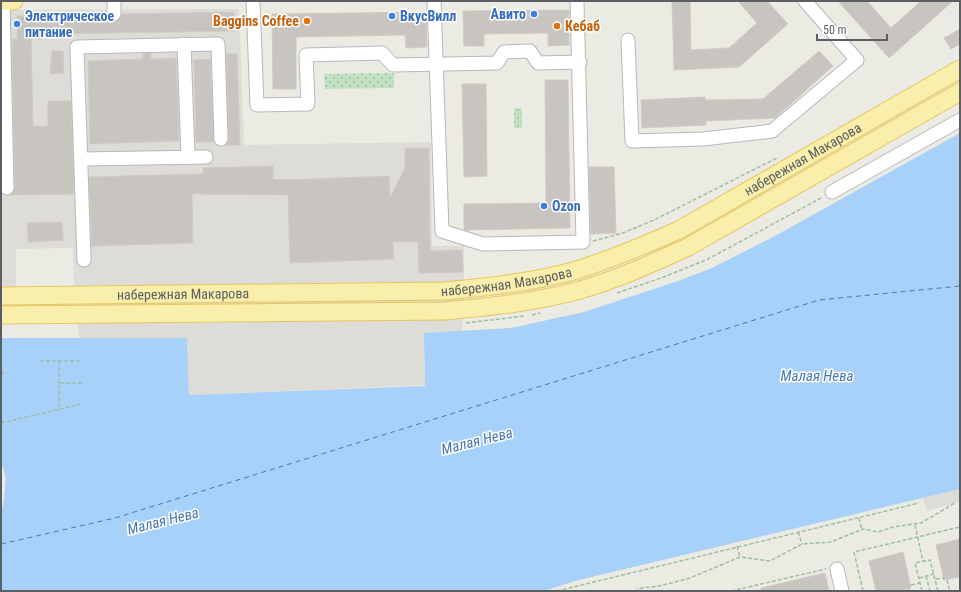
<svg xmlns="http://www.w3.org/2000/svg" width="961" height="592" viewBox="0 0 961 592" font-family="'Roboto Condensed',sans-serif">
<defs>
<pattern id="park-dots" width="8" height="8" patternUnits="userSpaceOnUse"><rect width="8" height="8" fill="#c1e2c2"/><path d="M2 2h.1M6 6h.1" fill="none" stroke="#a0baa1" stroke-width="1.8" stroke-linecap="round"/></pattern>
</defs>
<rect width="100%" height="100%" fill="#ecebe3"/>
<g fill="#dedcd7">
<path d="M239 9 244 145 431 142 432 246H464V277L462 332 424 333 425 385 189 395 187 338H79L74 287 73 248 16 249V287H1V31L10 30V10Z"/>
<path d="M960 489V502L927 511 923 498Z"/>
</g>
<g fill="url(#park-dots)">
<path d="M394 73V88L325 89 324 74Z"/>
<rect x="514" y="108" width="8" height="20"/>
</g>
<path fill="#a7d1f8" d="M960 133V489L575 581 544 591H1V508L3 507 6 478 1 461V338H187L189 395 425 386 424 333 511 328 584 312 678 281 712 268 773 237Z"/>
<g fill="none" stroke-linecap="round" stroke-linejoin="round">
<path stroke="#4878b1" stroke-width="1" stroke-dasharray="5 4" stroke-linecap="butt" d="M1 544 115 518 819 300 960 286"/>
</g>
<g fill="#c8c5c0" stroke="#d1ccc1">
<path d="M672 1H690L691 50 729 48 757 23 738 1H767L788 24 739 67 674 70Z"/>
<path d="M838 1H867L891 28 921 1H953L889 58Z"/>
<path d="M569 10V45L548 46V33L484 34V46H464L463 11Z"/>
<path d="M234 12V31L42 34V39H31L33 126H48V101H71L74 194 10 195 15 188 12 39H17V16L106 15 110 21 114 22 121 18 122 14Z"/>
<path d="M426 12 427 47 406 48 405 35 296 37V89H273L272 14Z"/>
<path d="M960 29V44L951 49 944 38Z"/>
<path d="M52 51H63L64 73 50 74Z"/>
<path d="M819 51 833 66 775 118 706 121V125L642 128 641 100 705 97V100L763 99Z"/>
<path d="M151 53V59L176 58 179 141 90 144 88 61 143 59V54Z"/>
<path d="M226 54H237L240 145H226L229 139Z"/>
<path d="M210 59 214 142H196L194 60Z"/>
<path d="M545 80H568L570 228 464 230V204L546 203Z"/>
<path d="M462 84H486L487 176 464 177Z"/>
<path d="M405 148H429L430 251 462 250 463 272 419 273 418 242H393L394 259 290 263 288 195 192 194 193 243 92 246 89 177 203 174V168L273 166V179L287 180 389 176 390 198 405 168Z"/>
<path d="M589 167H614L616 233 591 234Z"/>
<path d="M62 222 63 240 28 242 27 223Z"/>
<path d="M960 539V577L944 580 936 545Z"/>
<path d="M903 552 911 588 900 591H876L869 561Z"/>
<path d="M825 573 829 591H761V588Z"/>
</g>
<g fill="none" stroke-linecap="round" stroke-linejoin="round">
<path stroke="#c8c8c3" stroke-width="13" stroke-dasharray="13 6" stroke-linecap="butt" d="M114 14V33"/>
<defs>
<g id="minor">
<path d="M3 1 7 188"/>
<path d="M253 1 257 105 308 104 306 55 382 53 393 65 497 63 504 52 530 51 538 63 580 62"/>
<path d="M434 1 442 231 483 244 583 242 577 1"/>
<path d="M114 14V1"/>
<path d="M628 40 632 141 703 139 772 131 857 60 805 1"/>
<path d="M184 44 188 157"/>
<path d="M82 159 206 157"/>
<path d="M832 192 960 120"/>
<path d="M84 260 77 47 218 44 221 139"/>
<path d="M837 569 842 591"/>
</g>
<g id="major">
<path d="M1 1H14"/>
<path id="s1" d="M1 296 444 291C489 287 534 282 577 270 612 259 645 245 679 230L960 69"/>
<path d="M1 315 444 311C490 307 536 302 580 290 618 279 653 263 688 247L960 92"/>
</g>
</defs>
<use href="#minor" stroke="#b5b8bc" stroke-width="15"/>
<use href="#major" stroke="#e6c662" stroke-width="19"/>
<g stroke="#99c0a6" stroke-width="1.5" stroke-dasharray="4 2" stroke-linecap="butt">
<path d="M593 241 623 233 654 220 777 158"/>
<path d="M617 293 661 278 708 259 823 197"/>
<path d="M532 315 540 313"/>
<path d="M466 323 524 316"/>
<path d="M40 361H80"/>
<path d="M59 361V410"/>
<path d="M1 375 4 372"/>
<path d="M60 383H82"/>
<path d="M1 423 82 404"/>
<path d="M859 518 862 530"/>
<path d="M915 525 923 562"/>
<path d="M798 532 802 544"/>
<path d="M737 546 740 557"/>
<path d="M926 576 930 591"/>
<path d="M919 578 934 574"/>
<path d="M936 579 944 578"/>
<path d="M947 580 950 591"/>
<path d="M911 585 920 583"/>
<path d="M909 589V591"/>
<path d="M557 591 919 503"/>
<path d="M634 591 642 588 659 586 690 578 740 557 770 561 802 544 831 542 863 529 878 532 893 527 921 523 955 503"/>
<path d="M731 591 826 569"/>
<path d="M863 591 854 552 960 527"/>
<path d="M922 591 915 563 930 560 938 591"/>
</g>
<use href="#minor" stroke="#fff" stroke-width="13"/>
<use href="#major" stroke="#f9efab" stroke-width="17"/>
</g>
<g fill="#3f7fe0" stroke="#fff" stroke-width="1.5">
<circle cx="534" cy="14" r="4"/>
<circle cx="392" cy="16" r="4"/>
<circle cx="17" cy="24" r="4"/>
<circle cx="544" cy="206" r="4"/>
</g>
<g fill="#e8710a" stroke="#fff" stroke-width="1.5">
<circle cx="307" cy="21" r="4"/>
<circle cx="557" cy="26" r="4"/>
</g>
<g text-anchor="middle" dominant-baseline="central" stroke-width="3" stroke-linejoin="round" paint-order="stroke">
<g font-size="14" font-weight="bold" fill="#366cbe" stroke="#fff" text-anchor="start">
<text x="526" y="14" text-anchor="end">Авито</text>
<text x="25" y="16">Электрическое<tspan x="25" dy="16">питание</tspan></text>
<text x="400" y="16">ВкусВилл</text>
<text x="552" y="206">Ozon</text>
</g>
<g font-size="14" font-weight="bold" fill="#c56008" stroke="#fff" text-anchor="end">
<text x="299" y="21">Baggins Coffee</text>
<text x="565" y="26" text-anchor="start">Кебаб</text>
</g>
<g font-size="14" fill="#5b5e62" stroke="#fff">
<text stroke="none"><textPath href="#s1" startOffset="830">набережная Макарова</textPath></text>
<text stroke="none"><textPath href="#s1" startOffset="506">набережная Макарова</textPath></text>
<text stroke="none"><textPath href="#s1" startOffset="182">набережная Макарова</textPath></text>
</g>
<g font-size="15" font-style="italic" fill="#4878b1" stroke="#fff">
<text x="817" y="376">Малая Нева</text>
<text transform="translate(477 441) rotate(-14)">Малая Нева</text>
<text transform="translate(163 521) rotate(-14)">Малая Нева</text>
</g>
</g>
<rect width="961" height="592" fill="none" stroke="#5b5e62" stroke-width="4"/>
<path d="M817 34v6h70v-6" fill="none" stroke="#5b5e62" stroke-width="2"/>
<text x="823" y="34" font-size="12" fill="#5b5e62" stroke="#ffffff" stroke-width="3" paint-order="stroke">50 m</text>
</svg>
